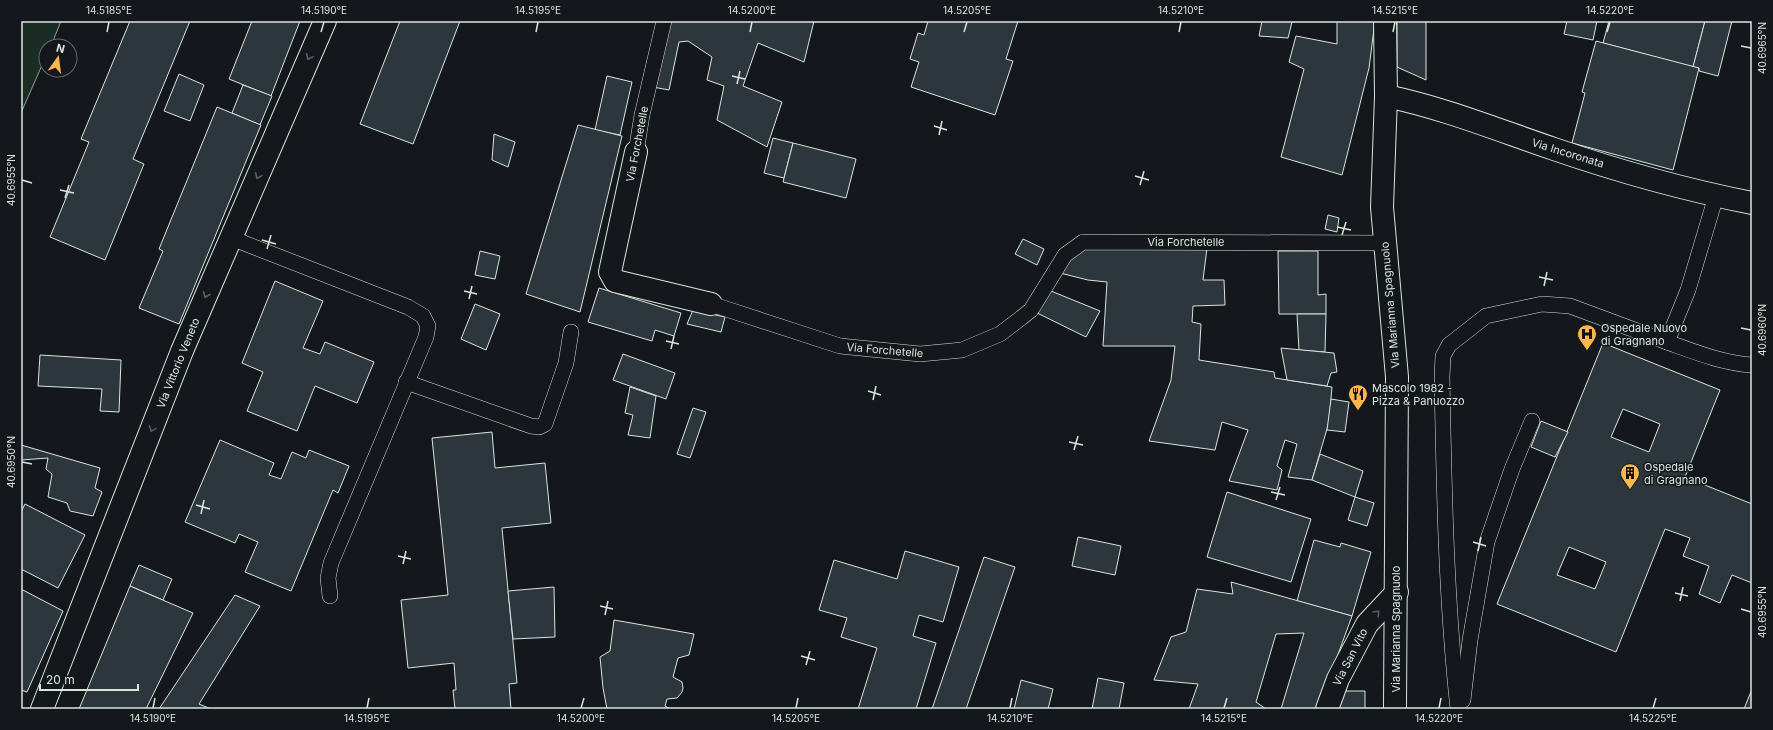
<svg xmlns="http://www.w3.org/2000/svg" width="1773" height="730" viewBox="0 0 1773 730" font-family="Inter,sans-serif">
<rect width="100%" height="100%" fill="#14181c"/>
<path fill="#1a2d24" stroke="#939e99" d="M21 21H61L51 46H46V56L21 113Z"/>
<g fill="#2c363c" stroke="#d8e6dc" fill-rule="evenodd">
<path d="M130 21H190L133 159 144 164 105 260 50 237 89 142 81 139Z"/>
<path d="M252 21H300L271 96 229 79Z"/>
<path d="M400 21H460L413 144 360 124Z"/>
<path d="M660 21H814L804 62 758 43 743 86 782 102 767 147 717 120 724 86 707 80 712 57 688 41 679 42 669 90 642 85Z"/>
<path d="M928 21H1018L1006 59 1013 61 995 115 911 87 919 62 910 59 918 33 924 35Z"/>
<path d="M1262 21H1303L1292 22 1288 38 1259 36Z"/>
<path d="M1337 21H1375L1369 68 1342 175 1281 157 1304 69 1289 62 1296 36 1337 44Z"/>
<path d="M1397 21H1426V80L1397 67Z"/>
<path d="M1567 21H1597L1593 40 1564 34Z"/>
<path d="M1609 21H1705L1693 67 1603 43Z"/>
<path d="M1705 21H1732L1718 76 1699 71V68L1693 67Z"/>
<path d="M1596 41 1699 68 1673 170 1572 143 1585 93 1582 92Z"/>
<path d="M179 74 204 85 190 121 164 111Z"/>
<path d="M607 76 632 82 620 135 595 130Z"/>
<path d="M243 85 272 96 260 125 232 113Z"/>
<path d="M217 107 261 125 179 324 139 308 163 251 159 249Z"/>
<path d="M578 125 622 136 580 312 526 294Z"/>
<path d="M494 134 515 142 508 167 492 160Z"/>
<path d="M773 138 793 143 784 178 764 173Z"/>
<path d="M793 143 856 159 846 198 783 182Z"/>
<path d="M1328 215 1339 218 1337 232 1325 229Z"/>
<path d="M1023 239 1044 249 1037 265 1015 254Z"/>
<path d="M1070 246 1207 248 1203 280H1224L1225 305 1193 306 1192 322 1201 324 1199 360 1274 372 1275 378 1332 387 1329 422 1312 480 1288 477 1297 444 1285 440 1277 466 1282 470 1277 490 1229 481 1248 430 1222 422 1215 450 1149 441 1171 380 1175 346H1103L1107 282 1088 280 1056 272Z"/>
<path d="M480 251 500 256 495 279 475 275Z"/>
<path d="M1278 251H1318V295L1326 294V314H1279Z"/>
<path d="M275 281 323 301 303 348 320 354 325 342 374 362 357 403 315 386 297 431 247 411 263 372 242 363Z"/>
<path d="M599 288 681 313 674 336 655 330 652 341 588 322Z"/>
<path d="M1046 289 1100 311 1086 337 1031 310Z"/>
<path d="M475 304 500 314 486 350 461 339Z"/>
<path d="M693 310 725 317 721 332 687 324Z"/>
<path d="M1297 314H1326L1325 352 1299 350Z"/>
<path d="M1603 343 1720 390 1685 477 1752 504V583L1732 575 1720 603 1699 594 1709 566 1683 556 1690 538 1665 529 1616 652 1497 604ZM1623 409 1660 424 1649 452 1611 437ZM1569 547 1606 562 1595 589 1557 575Z"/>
<path d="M1281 348 1334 353 1337 372 1331 373 1327 386 1287 380Z"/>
<path d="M623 354 675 373 666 399 613 380Z"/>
<path d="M40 355 121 360 119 412 100 411 102 389 38 386Z"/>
<path d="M630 387 656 396 650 438 628 435 633 415 625 413Z"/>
<path d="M1331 399 1349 402 1345 432 1327 430Z"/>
<path d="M693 408 706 412 690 458 677 454Z"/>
<path d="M1541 421 1568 432 1555 457 1531 447Z"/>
<path d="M492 432 495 468 545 463 551 523 502 528 517 683 509 684 511 709H455L453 690H456L454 663 408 668 401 600 448 595 432 438Z"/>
<path d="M220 440 274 463 269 475 281 479 292 452 306 458 309 450 349 466 338 493 333 490 291 591 245 572 258 542 239 534 235 543 185 522Z"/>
<path d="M21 445 100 468 95 488 102 492 93 516 70 511 67 503 48 497 52 474 46 469 48 458 21 460Z"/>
<path d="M1320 454 1363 471 1355 497 1312 480Z"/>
<path d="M1227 492 1311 519 1291 582 1207 557Z"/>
<path d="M1355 497 1374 503 1367 526 1348 520Z"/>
<path d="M25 504 85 535 58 588 21 569V512Z"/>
<path d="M1078 537 1121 546 1115 575 1072 566Z"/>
<path d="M1314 540 1340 547 1341 543 1371 552 1352 616 1297 601Z"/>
<path d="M905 551 959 567 943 622 919 615 913 636 936 643 916 709H858L877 648 841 637 847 618 819 610 834 560 897 579Z"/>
<path d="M984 557 1015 567 966 709H932Z"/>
<path d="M139 565 172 579 163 600 130 586Z"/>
<path d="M1231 582 1352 616 1318 709H1281L1304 633 1276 634 1256 702 1266 709H1189L1198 684 1154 680 1171 637 1186 632 1197 589 1233 594Z"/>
<path d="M130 586 193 613 146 709H79Z"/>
<path d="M554 587 555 637 513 639 508 591Z"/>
<path d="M21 589 63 611 27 692 21 690Z"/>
<path d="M235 595 260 606 199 704 211 709H159Z"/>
<path d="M614 620 694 634 689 655 678 658 673 677 682 682 683 688 682 692 677 698 667 699 665 706 670 709H607L603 688 600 657 610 651Z"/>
<path d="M1098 678 1124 683 1119 709H1092Z"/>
<path d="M1021 680 1053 689 1048 709H1014Z"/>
<path d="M1752 689V709H1744Z"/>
<path d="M1341 691H1365V709H1335Z"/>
</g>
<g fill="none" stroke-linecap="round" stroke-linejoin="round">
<defs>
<g id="lane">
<path d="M636 152 642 115 664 21"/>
<path d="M231 238 408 307 423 316 428 326 426 337 331 563 328 578 330 596"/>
<path d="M711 304 840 346 920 354 962 350 1000 334 1021 318 1031 310 1065 255 1083 242 1385 243"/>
<path d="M1667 342C1695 352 1722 363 1752 365"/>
<path d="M406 382 531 426 539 427 545 424 566 363 571 332"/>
<path d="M1463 700 1470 640 1487 542 1512 469 1532 421"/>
<path d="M1458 709C1446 599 1444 488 1442 377L1443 356 1449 345 1486 316 1542 304 1570 306 1667 342 1688 290 1716 196"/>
</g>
<g id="street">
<path d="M1386 96C1444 108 1498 130 1554 149 1618 171 1686 190 1752 203"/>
<path d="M636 152 610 272 615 281 711 304"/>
<path d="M1327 709 1338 679 1367 624 1397 592"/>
</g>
<g id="secondary">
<path d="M1385 21 1386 96 1382 207 1397 377 1395 709"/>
<path d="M42 709 182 351 325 21"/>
</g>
</defs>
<use href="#lane" stroke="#d8e6dc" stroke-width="16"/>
<use href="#street" stroke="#d8e6dc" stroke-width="24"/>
<use href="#secondary" stroke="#d8e6dc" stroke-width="24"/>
<use href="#lane" stroke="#14181c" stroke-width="15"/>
<use href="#street" stroke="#14181c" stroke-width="22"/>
<use href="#secondary" stroke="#14181c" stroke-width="22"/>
</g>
<defs><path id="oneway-chevron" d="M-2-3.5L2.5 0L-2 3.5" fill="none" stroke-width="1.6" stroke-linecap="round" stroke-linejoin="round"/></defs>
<g stroke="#59605f">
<use href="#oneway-chevron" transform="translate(309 57) rotate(114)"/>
<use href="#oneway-chevron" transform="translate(258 176) rotate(114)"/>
<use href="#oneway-chevron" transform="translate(206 295) rotate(113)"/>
<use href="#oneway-chevron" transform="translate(152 429) rotate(111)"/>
<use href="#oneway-chevron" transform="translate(1377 613) rotate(-47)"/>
</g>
<path fill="none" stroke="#d8e6dc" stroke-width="1.5" d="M107 32 109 22M321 32 324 22M536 32 538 22M750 32 752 22M964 32 967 22M1179 32 1181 22M1393 32 1395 22M1607 32 1610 22M1741 46 1751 48M732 76 745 79M737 84 740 71M934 126 947 130M939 135 942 121M1135 176 1149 180M22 180 32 183M1140 185 1144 171M60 190 74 193M65 198 69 185M1337 227 1351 230M1342 235 1346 222M262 240 276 244M267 249 271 235M1539 277 1553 280M1544 286 1547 272M464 291 477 294M469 299 472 286M1741 328 1751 330M666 341 679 344M671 349 674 336M868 391 881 395M873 400 876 386M1069 442 1083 445M1074 450 1078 436M22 462 32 464M1271 492 1285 495M1276 500 1280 487M196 505 210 509M201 514 204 500M1473 542 1486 546M1478 551 1481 537M398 556 411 559M403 564 406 551M1675 593 1688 596M1680 601 1683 587M600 606 613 609M1741 609 1751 612M605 615 608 601M801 656 815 660M806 665 810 651M153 708 155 698M367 708 369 698M581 708 584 698M796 708 798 698M1010 708 1012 698M1224 708 1227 698M1439 708 1441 698M1653 708 1656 698"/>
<defs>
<symbol id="hospital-pin" viewBox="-11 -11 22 30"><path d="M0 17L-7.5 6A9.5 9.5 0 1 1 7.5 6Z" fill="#ffb74d" stroke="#14181c"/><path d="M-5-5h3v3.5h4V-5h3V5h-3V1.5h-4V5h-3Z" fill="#111"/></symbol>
<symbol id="restaurant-pin" viewBox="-11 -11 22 30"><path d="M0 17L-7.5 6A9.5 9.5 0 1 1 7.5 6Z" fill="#ffb74d" stroke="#14181c"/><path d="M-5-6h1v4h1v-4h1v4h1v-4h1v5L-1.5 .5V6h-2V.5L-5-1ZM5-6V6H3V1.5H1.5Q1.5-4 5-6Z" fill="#111"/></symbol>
<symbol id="building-pin" viewBox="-11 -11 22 30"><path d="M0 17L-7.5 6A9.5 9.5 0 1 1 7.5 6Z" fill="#ffb74d" stroke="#14181c"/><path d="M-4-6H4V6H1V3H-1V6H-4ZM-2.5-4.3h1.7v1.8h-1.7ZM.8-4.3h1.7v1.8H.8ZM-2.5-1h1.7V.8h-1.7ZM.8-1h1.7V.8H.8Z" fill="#111"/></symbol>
</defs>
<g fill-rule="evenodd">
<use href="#hospital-pin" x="1576" y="323" width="22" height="30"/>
<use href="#restaurant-pin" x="1347" y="383" width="22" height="30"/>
<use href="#building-pin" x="1619" y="462" width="22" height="30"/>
</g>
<g text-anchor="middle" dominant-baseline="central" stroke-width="3" stroke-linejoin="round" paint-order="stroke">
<g font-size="11" fill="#d8e6dc" stroke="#14181c">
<text transform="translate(637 144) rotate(-79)">Via Forchetelle</text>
<text transform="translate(1568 153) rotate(17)">Via Incoronata</text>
<text x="1186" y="242">Via Forchetelle</text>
<text transform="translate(1390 305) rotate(-95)">Via Marianna Spagnuolo</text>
<text transform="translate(885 350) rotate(5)">Via Forchetelle</text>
<text transform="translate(178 363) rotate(-68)">Via Vittorio Veneto</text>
<text transform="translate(1396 629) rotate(-90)">Via Marianna Spagnuolo</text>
<text transform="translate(1350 657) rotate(-63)">Via San Vito</text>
</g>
<g font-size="11" fill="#d8e6dc" stroke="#14181c" text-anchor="start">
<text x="1601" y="328">Ospedale Nuovo<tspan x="1601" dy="13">di Gragnano</tspan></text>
<text x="1372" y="388">Mascolo 1982 -<tspan x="1372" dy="13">Pizza &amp; Panuozzo</tspan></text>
<text x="1644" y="467">Ospedale<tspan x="1644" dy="13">di Gragnano</tspan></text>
</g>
</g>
<rect width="1773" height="730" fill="none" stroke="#14181c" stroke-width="44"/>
<g transform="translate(58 58) rotate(14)"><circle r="19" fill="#14181c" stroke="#626a69"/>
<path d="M0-3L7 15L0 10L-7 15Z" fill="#ffb74d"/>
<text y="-6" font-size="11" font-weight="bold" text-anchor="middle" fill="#d8e6dc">N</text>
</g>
<path d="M40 684v6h98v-6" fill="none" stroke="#d8e6dc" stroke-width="2"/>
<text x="46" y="684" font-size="12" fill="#d8e6dc" stroke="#14181c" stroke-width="3" paint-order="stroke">20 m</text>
<rect x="22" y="22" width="1729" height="686" fill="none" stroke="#d8e6dc" stroke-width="1.5"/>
<g font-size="10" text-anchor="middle" fill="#d8e6dc">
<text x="109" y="14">14.5185°E</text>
<text x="324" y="14">14.5190°E</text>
<text x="538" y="14">14.5195°E</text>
<text x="752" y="14">14.5200°E</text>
<text x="967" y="14">14.5205°E</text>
<text x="1181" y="14">14.5210°E</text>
<text x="1395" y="14">14.5215°E</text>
<text x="1610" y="14">14.5220°E</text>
<text transform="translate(1762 48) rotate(-90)" y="4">40.6965°N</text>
<text transform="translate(11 180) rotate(-90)" y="4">40.6955°N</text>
<text transform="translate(1762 330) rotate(-90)" y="4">40.6960°N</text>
<text transform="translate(11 462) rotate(-90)" y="4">40.6950°N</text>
<text transform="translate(1762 612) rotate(-90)" y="4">40.6955°N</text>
<text x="153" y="722">14.5190°E</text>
<text x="367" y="722">14.5195°E</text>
<text x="581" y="722">14.5200°E</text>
<text x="796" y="722">14.5205°E</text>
<text x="1010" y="722">14.5210°E</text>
<text x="1224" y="722">14.5215°E</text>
<text x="1439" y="722">14.5220°E</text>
<text x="1653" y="722">14.5225°E</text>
</g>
</svg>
